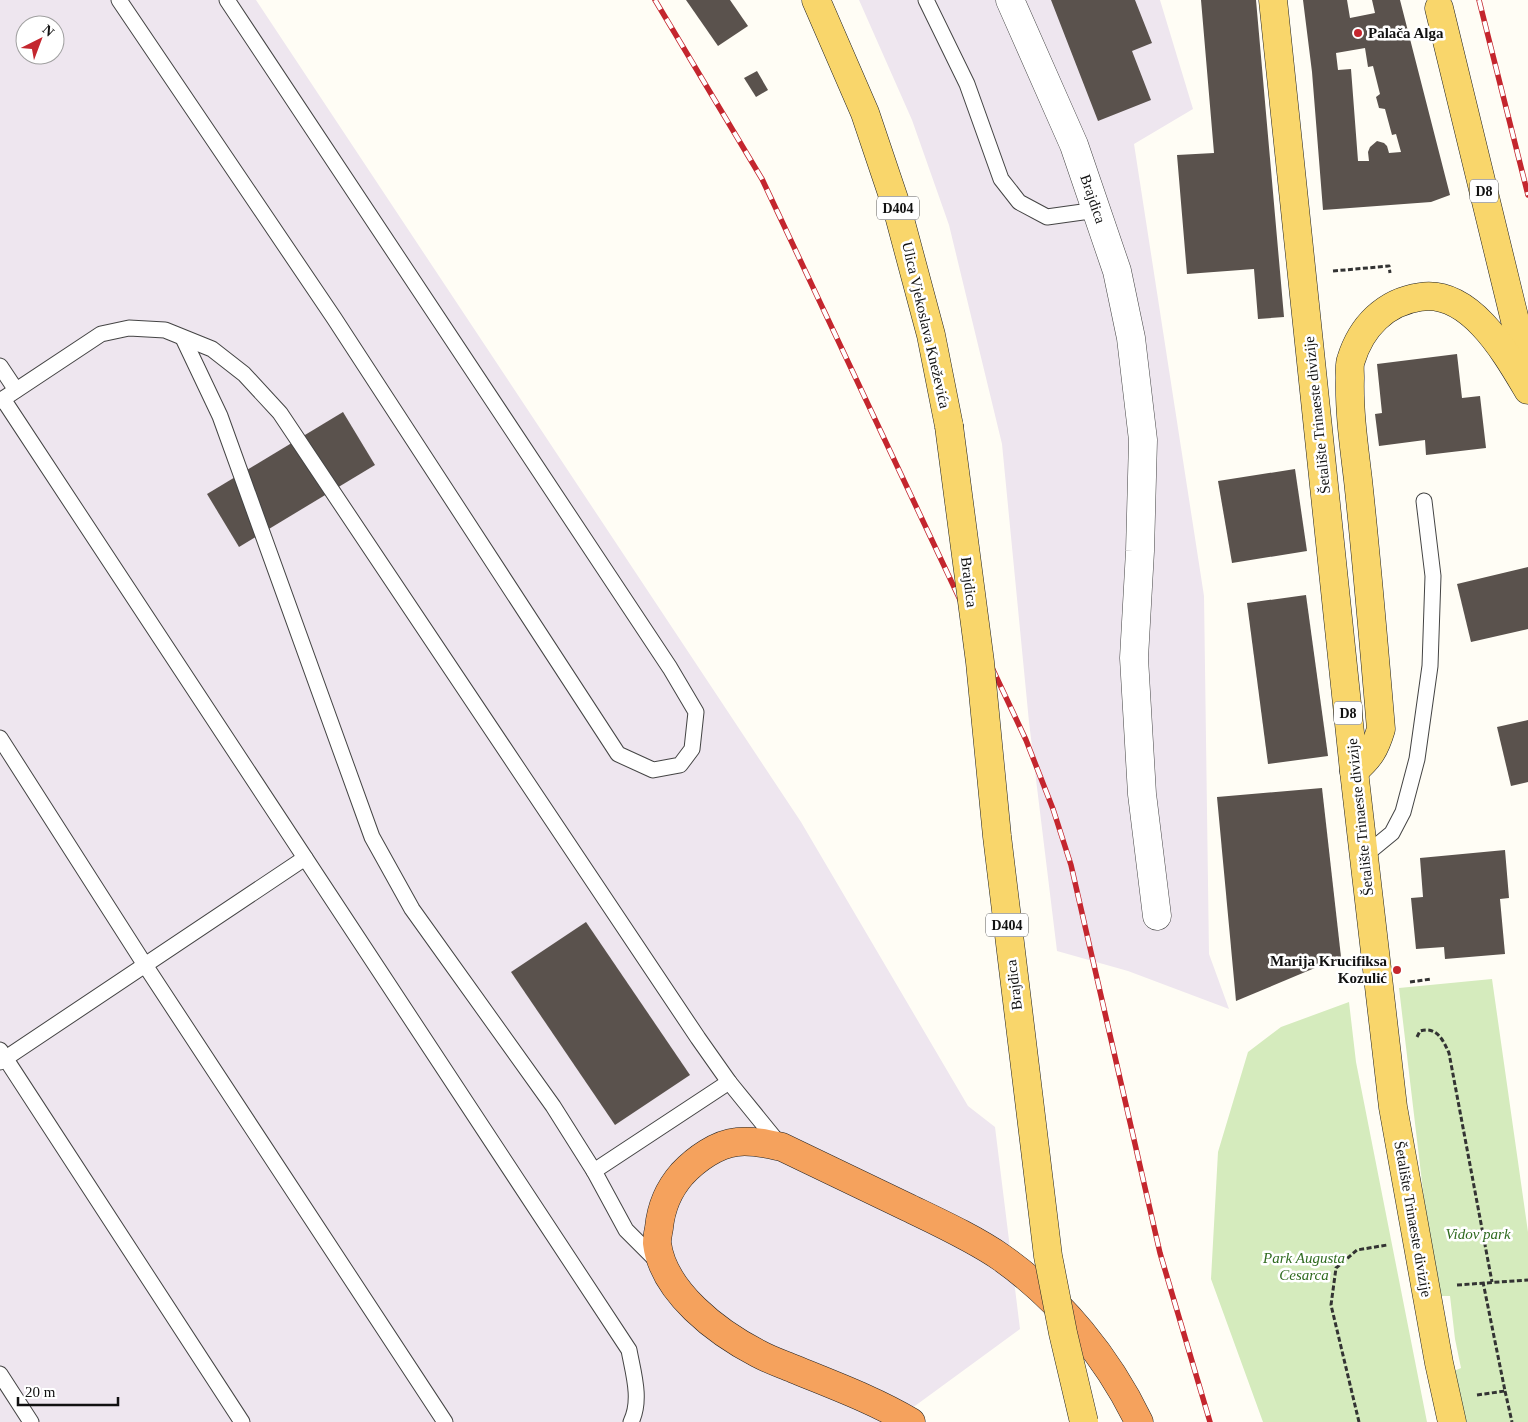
<svg xmlns="http://www.w3.org/2000/svg" width="1528" height="1422" viewBox="0 0 1528 1422" font-family="'Times New Roman',serif">
<rect width="100%" height="100%" fill="#fffdf5"/>
<g fill="#eee6ef" fill-rule="evenodd">
<path d="M0 0H256L801 822 968 1106 995 1127 1020 1329 893 1422H0ZM25 25H55V55H25Z"/>
<path d="M859 0H1160L1193 109 1134 144 1204 596 1209 954 1229 1009 1128 971 1057 951 1029 722 1002 444 949 225 912 120Z"/>
</g>
<g fill="#d5ebbd">
<path d="M1492 979 1528 1232V1422H1458L1454 1371 1461 1368 1455 1339 1450 1296H1442L1435 1292 1399 988Z"/>
<path d="M1349 1002 1356 1062 1427 1422H1263L1211 1279 1218 1152 1248 1052 1281 1027Z"/>
</g>
<g fill="#5a524d" fill-rule="evenodd">
<path d="M686 0H730L748 26 718 46Z"/>
<path d="M1051 0H1135L1152 43 1132 51 1151 100 1098 121Z"/>
<path d="M1201 0H1256L1284 317 1258 319 1254 269 1187 274 1177 155 1214 153Z"/>
<path d="M1303 0H1347L1350 18 1375 13 1372 0H1400L1450 195 1431 202 1323 210 1312 72ZM1365 48 1368 67 1373 66 1380 94 1376 97 1379 108 1385 109 1392 135 1396 134 1401 152 1389 153 1387 146 1384 143 1377 141 1370 147 1368 152 1369 161H1358L1351 69 1338 70 1336 53Z"/>
<path d="M757 71 768 90 756 97 744 78Z"/>
<path d="M1457 354 1462 398 1480 396 1486 448 1426 455 1425 440 1379 446 1375 414 1382 413 1377 364Z"/>
<path d="M343 412 375 465 239 547 207 494Z"/>
<path d="M1295 469 1307 551 1232 563 1218 481Z"/>
<path d="M1528 567V629L1471 642 1457 584Z"/>
<path d="M1306 595 1328 756 1268 764 1247 603Z"/>
<path d="M1528 720V782L1511 786 1497 727Z"/>
<path d="M1322 788 1341 957 1236 1001 1217 797Z"/>
<path d="M1505 850 1509 898 1500 899 1505 954 1445 959 1444 947 1416 949 1411 898 1423 897 1420 858Z"/>
<path d="M586 922 690 1075 615 1125 511 972Z"/>
</g>
<g fill="none" stroke-linecap="round" stroke-linejoin="round">
<defs>
<g id="lane">
<path d="M119 0 334 318 618 754 653 770 680 765 692 749 696 712 670 668 227 0"/>
<path d="M926 0 967 84 1001 179 1019 202 1047 217 1097 210"/>
<path d="M183 338 220 416 372 837 412 909 553 1106 594 1171 626 1230 659 1263"/>
<path d="M0 366 16 390"/>
<path d="M3 399 629 1350C633 1372 642 1400 631 1422"/>
<path d="M0 401 101 334 129 328 165 330 212 349 244 374 280 413 698 1038 729 1082 781 1146"/>
<path d="M0 738 145 965 445 1422"/>
<path d="M1364 856 1392 833 1403 812 1417 759 1430 666 1433 576 1424 501"/>
<path d="M0 1050 242 1422"/>
<path d="M0 1062 305 858"/>
<path d="M594 1171 729 1082"/>
<path d="M0 1374 31 1422"/>
</g>
<path id="street" d="M1010 0 1074 145 1117 271 1131 338 1143 440 1140 551 1134 658 1142 794 1157 916"/>
<g id="primary">
<path d="M816 0 865 113 897 208 931 335 949 426"/>
<path d="M1273 0 1354 771 1393 1107 1439 1363 1452 1422"/>
<path d="M1439 8 1528 374"/>
<path d="M1354 771C1370 757 1375 749 1381 729 1374 646 1367 563 1358 480 1354 446 1349 412 1350 378 1350 372 1349 365 1351 360 1361 327 1385 302 1420 297 1470 289 1506 353 1528 390"/>
</g>
<path id="highway" d="M911 1422C874 1400 833 1385 794 1369 782 1364 770 1360 759 1354 718 1333 663 1292 657 1243 657 1239 658 1233 659 1228 661 1207 668 1190 682 1174 696 1159 717 1144 737 1142 753 1140 768 1144 782 1147 824 1167 867 1188 909 1208 938 1222 975 1239 1002 1258 1061 1300 1108 1358 1139 1422"/>
</defs>
<use href="#lane" stroke="#444" stroke-width="17"/>
<use href="#street" stroke="#444" stroke-width="29"/>
<use href="#primary" stroke="#222" stroke-width="29"/>
<use href="#highway" stroke="#222" stroke-width="29"/>
<g stroke="#333" stroke-width="3" stroke-dasharray="5 2.5" stroke-linecap="butt">
<path d="M1333 271 1389 266 1390 273"/>
<path d="M1410 982 1431 979"/>
<path d="M1417 1037 1420 1031C1437 1026 1443 1040 1449 1053L1492 1282"/>
<path d="M1457 1285 1528 1280"/>
<path d="M1505 1391 1512 1422"/>
<path d="M1477 1395 1505 1391 1483 1282"/>
<path d="M1359 1422 1331 1305 1336 1268 1357 1250 1387 1245"/>
</g>
<use href="#lane" stroke="#fff" stroke-width="15"/>
<use href="#street" stroke="#fff" stroke-width="28"/>
<use href="#primary" stroke="#f9d66b" stroke-width="28"/>
<use href="#highway" stroke="#f5a25d" stroke-width="28"/>
<defs>
<g id="rail">
<path d="M655 0 762 179 1026 740 1053 809 1071 865 1160 1253 1210 1422"/>
<path d="M1479 0 1528 195"/>
</g>
</defs>
<use href="#rail" stroke="#c4262e" stroke-width="5.5"/>
<use href="#rail" stroke="#fff" stroke-width="4" stroke-dasharray="11" stroke-linecap="butt"/>
<defs>
<path id="primary-bridge" d="M949 426 980 662 997 836 1048 1256 1063 1333 1084 1422"/>
</defs>
<use href="#primary-bridge" stroke="#222" stroke-width="29" stroke-linecap="butt"/>
<use href="#primary-bridge" stroke="#f9d66b" stroke-width="28"/>
</g>
<g fill="#c4262e" stroke="#fff" stroke-width="2">
<circle cx="1358" cy="33" r="5"/>
<circle cx="1397" cy="970" r="5"/>
</g>
<g text-anchor="middle" dominant-baseline="central" stroke-width="5" stroke-linejoin="round" paint-order="stroke">
<g fill="#fff" stroke="#585858" stroke-width="1">
<rect x="1470" y="179.5" width="28" height="23" rx="4"/>
<rect x="877" y="196.5" width="42" height="23" rx="4"/>
<rect x="1334" y="701.5" width="28" height="23" rx="4"/>
<rect x="986" y="913.5" width="42" height="23" rx="4"/>
</g>
<g font-size="14" font-weight="bold" fill="#111">
<text x="1484" y="191">D8</text>
<text x="898" y="208">D404</text>
<text x="1348" y="713">D8</text>
<text x="1007" y="925">D404</text>
</g>
<g font-size="15" font-weight="bold" fill="#111" stroke="#fff" text-anchor="start">
<text x="1368" y="33">Palača Alga</text>
<text x="1387" y="961" text-anchor="end">Marija Krucifiksa<tspan x="1387" dy="17">Kozulić</tspan></text>
</g>
<g font-size="15" fill="#111" stroke="#fff">
<text transform="translate(1093 199) rotate(71)">Brajdica</text>
<text transform="translate(926 325) rotate(77)">Ulica Vjekoslava Kneževića</text>
<text transform="translate(1317 415) rotate(-96)">Šetalište Trinaeste divizije</text>
<text transform="translate(969 582) rotate(83)">Brajdica</text>
<text transform="translate(1360 817) rotate(-96)">Šetalište Trinaeste divizije</text>
<text transform="translate(1014 985) rotate(-97)">Brajdica</text>
<text transform="translate(1413 1219) rotate(80)">Šetalište Trinaeste divizije</text>
</g>
<g font-size="15" font-style="italic" fill="#2f6b1f" stroke="#fff">
<text x="1478" y="1234">Vidov park</text>
<text x="1304" y="1258">Park Augusta<tspan x="1304" dy="17">Cesarca</tspan></text>
</g>
</g>
<g transform="translate(40 40) rotate(42)"><circle r="24" fill="#ffffff" stroke="#a0a0a0"/>
<path d="M0-4L9 19L0 12L-9 19Z" fill="#c4262e"/>
<text y="-8" font-size="14" font-weight="bold" text-anchor="middle" fill="#111111">N</text>
</g>
<path d="M18 1397v8h100v-8" fill="none" stroke="#111111" stroke-width="2.5"/>
<text x="25" y="1397" font-size="15" fill="#111111" stroke="#ffffff" stroke-width="4" paint-order="stroke">20 m</text>
</svg>
